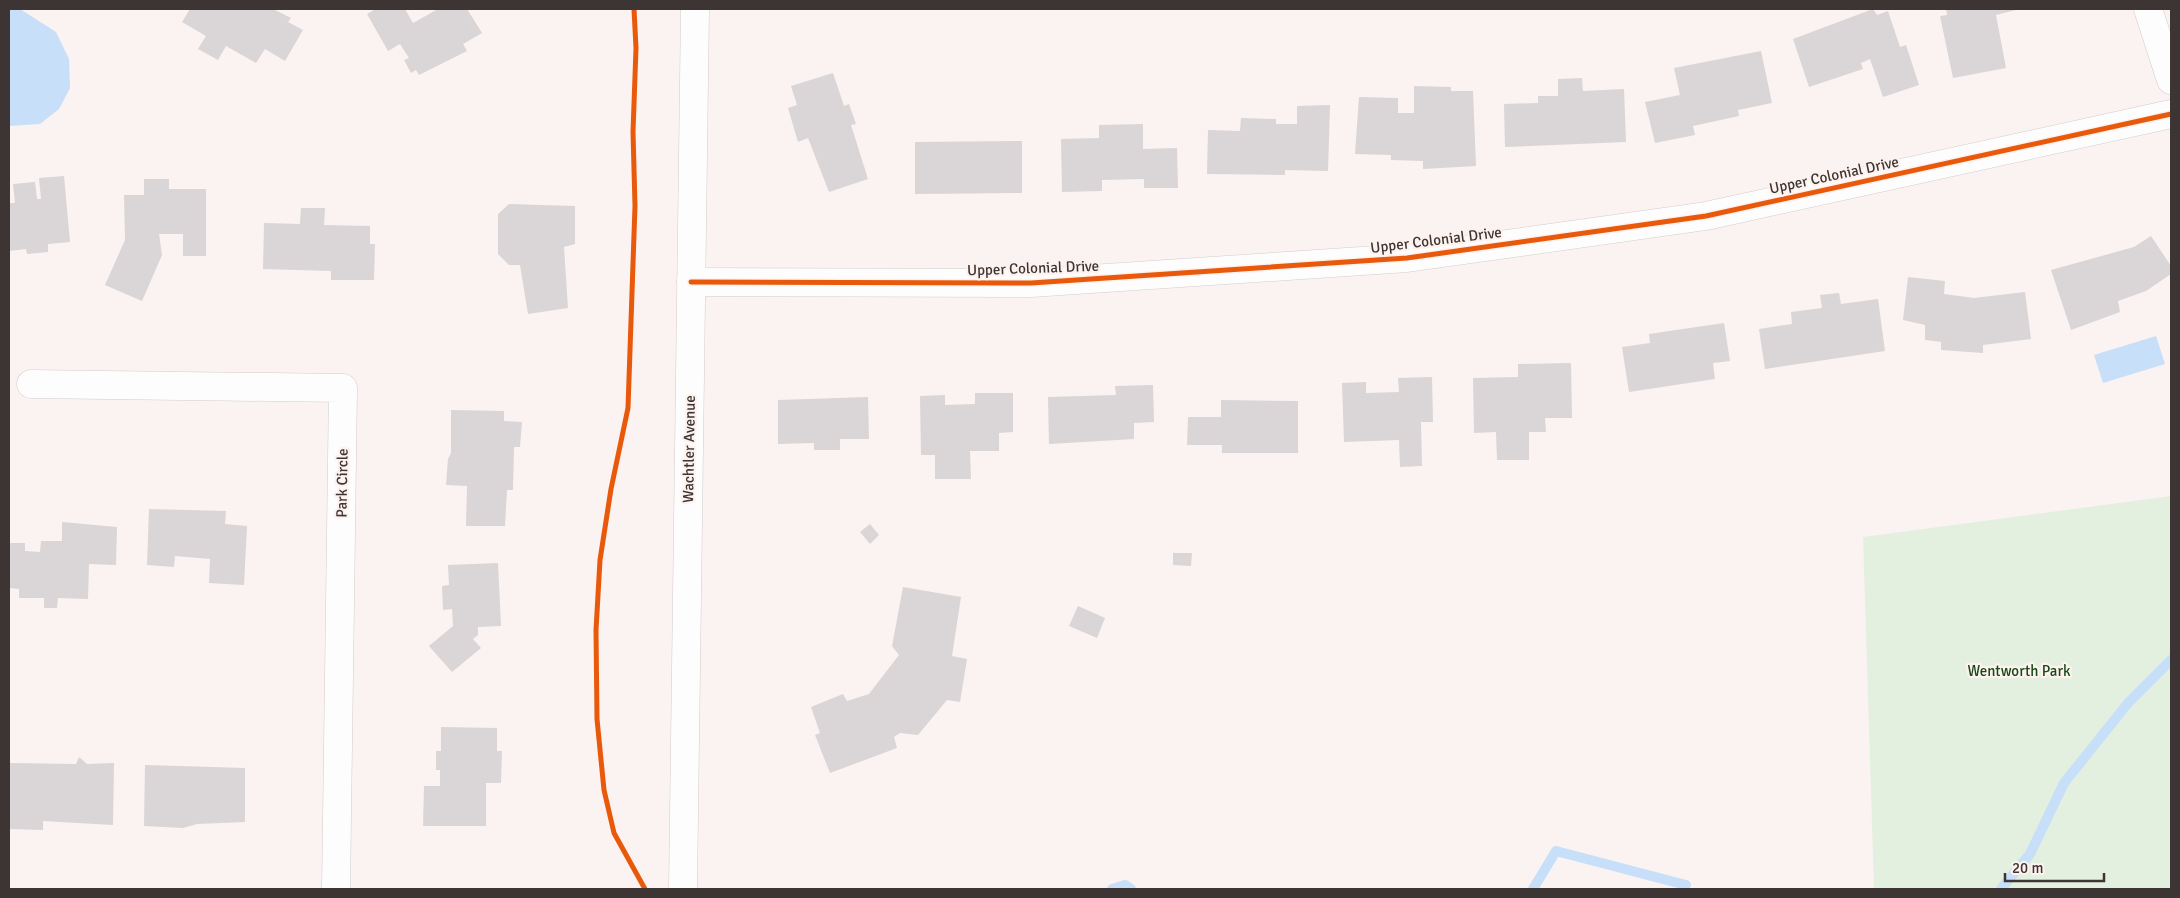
<svg xmlns="http://www.w3.org/2000/svg" width="2180" height="898" viewBox="0 0 2180 898" font-family="Signika,sans-serif">
<rect width="100%" height="100%" fill="#faf3f2"/>
<path fill="#e3f0df" d="M2171 496V889H1874L1863 537Z"/>
<g fill="#c7dff8">
<path d="M9 9H20L56 32 69 59 70 88 59 109 40 124 9 126Z"/>
<path d="M2156 336 2165 364 2103 383 2094 355Z"/>
</g>
<g fill="none" stroke-linecap="round" stroke-linejoin="round">
<g stroke="#c7dff8" stroke-width="10">
<path d="M1112 889 1125 885 1131 889"/>
<path d="M1533 889 1556 851 1686 885"/>
<path d="M2001 889 2030 854 2064 783 2128 703 2171 660"/>
</g>
</g>
<g fill="#dad5d6">
<path d="M190 9H273L291 18 288 22 303 30 285 61 265 49 256 63 226 46 218 60 198 49 206 36 182 22Z"/>
<path d="M376 9H405L413 23 438 9H467L482 33 463 44 467 51 419 75 416 70 411 73 404 60 409 58 400 44 388 51 367 14Z"/>
<path d="M1873 9 1877 15 1888 11 1900 47 1906 45 1919 85 1883 97 1870 59 1861 63 1863 69 1809 87 1793 39Z"/>
<path d="M1946 9H2020L1996 15 2006 68 1953 78 1940 16 1947 15Z"/>
<path d="M1761 51 1772 103 1738 110 1739 116 1693 126 1695 135 1655 143 1645 102 1680 95 1674 68Z"/>
<path d="M833 73 844 106 849 104 856 124 851 125 868 179 829 192 808 138 798 142 788 108 797 105 791 86Z"/>
<path d="M1582 78 1583 91 1624 89 1626 142 1505 147 1504 104 1538 103V96H1558V79Z"/>
<path d="M1414 86 1451 87V91H1473L1476 166 1423 169V161L1391 160V155L1355 154 1359 97 1398 98V113H1414Z"/>
<path d="M1330 105 1328 171 1285 170V175L1207 174 1208 130 1240 131 1241 118 1276 119V124H1297V106Z"/>
<path d="M1143 124V149L1177 148 1178 188H1144V179L1102 180V191L1062 192 1061 139 1099 138V125Z"/>
<path d="M1022 141V193L915 194V142Z"/>
<path d="M64 176 70 242 48 244V252L27 254 26 249 9 251V203H15L13 184 35 182 37 199H41L39 178Z"/>
<path d="M144 179H169V189H206V256H183V234H159L162 255 142 301 105 285 125 240 124 195H144Z"/>
<path d="M509 204 575 206V244L564 247 568 308 528 314 520 265H509L498 254V214Z"/>
<path d="M301 208H325L324 225 370 226V244H375L374 280H331V271L263 269 264 223 300 224Z"/>
<path d="M2151 236 2171 266V274L2146 291 2118 301 2120 312 2071 330 2051 270 2134 247Z"/>
<path d="M1908 277 1945 281 1944 294 1974 298 2025 292 2031 339 1983 345V353L1941 350V342L1925 340V325L1903 320Z"/>
<path d="M1839 293 1841 304 1878 299 1885 351 1765 369 1759 329 1792 324 1791 312 1822 308 1820 295Z"/>
<path d="M1724 323 1730 361 1713 363 1715 379 1629 392 1622 347 1650 343 1649 334Z"/>
<path d="M1571 363 1572 418H1545L1546 432H1529V460H1497L1496 432 1474 433 1473 378 1518 377V364Z"/>
<path d="M1432 377 1433 422H1421L1422 466 1400 467 1399 440 1344 442 1342 383 1366 382V393L1399 392 1398 378Z"/>
<path d="M1153 385 1154 422 1134 423V439L1049 444 1048 397 1116 395 1115 386Z"/>
<path d="M975 393H1013V432L999 433V451H970L971 479H935V455H921L920 396 945 395V405L975 404Z"/>
<path d="M868 397 869 439H840V450H814V443L778 444V400Z"/>
<path d="M1221 400 1298 401V453H1222V445H1187L1188 417H1221Z"/>
<path d="M451 410 504 411V421L522 422 520 447H514L513 490H507L505 526H466L467 486 446 485 448 459 451 453Z"/>
<path d="M149 509 226 511 225 524 247 526 244 585 209 583 210 559 175 556 174 567 147 565Z"/>
<path d="M62 522 117 527 116 565 89 564 88 599 58 598 57 608H44V598H19V589L9 588V543H25V551L40 552 41 541H62Z"/>
<path d="M870 524 879 535 870 544 860 532Z"/>
<path d="M1173 553H1192L1191 566 1173 565Z"/>
<path d="M498 563 501 626 478 627V635L473 639 481 648 452 672 429 646 453 626 452 609 443 610 442 586 449 585 448 565Z"/>
<path d="M903 587 961 597 952 656 967 659 960 702 947 700 918 735 900 733 894 737 897 748 830 773 815 735 820 733 811 707 843 694 847 701 869 694 899 655 892 646Z"/>
<path d="M1078 606 1105 618 1097 638 1069 626Z"/>
<path d="M441 727 497 728V751H502L501 783H486V826H423L424 786H440V770H436V751H441Z"/>
<path d="M79 757 87 764 114 763 113 825 43 821V830L9 829V763L76 764Z"/>
<path d="M145 765 245 768V822L197 824 183 828 144 826Z"/>
</g>
<g fill="none" stroke-linecap="round" stroke-linejoin="round">
<defs>
<g id="minor">
<path d="M2148 9 2171 80"/>
<path d="M691 282 1031 283 1407 258 1706 216 2171 114"/>
<path d="M31 384 343 388 336 889"/>
</g>
<path id="tertiary" d="M683 889 695 9"/>
</defs>
<use href="#minor" stroke="#d3cccb" stroke-width="29"/>
<use href="#tertiary" stroke="#d3cccb" stroke-width="29"/>
<use href="#minor" stroke="#fefdfd" stroke-width="28"/>
<use href="#tertiary" stroke="#fefdfd" stroke-width="28"/>
<defs>
<g id="cycleway">
<path d="M634 9 636 48 633 132 635 206 628 408 611 489 600 560 596 630 597 719 604 790 614 833 645 889"/>
<path d="M691 282 1031 283 1407 258 1706 216 2171 114"/>
</g>
</defs>
<use href="#cycleway" stroke="#fdf2ee" stroke-width="8"/>
<use href="#cycleway" stroke="#e8590c" stroke-width="5"/>
</g>
<g text-anchor="middle" dominant-baseline="central" stroke-width="4.5" stroke-linejoin="round" paint-order="stroke">
<g font-size="15" fill="#3d3533" stroke="#fdf2ee">
<text transform="translate(1834 175) rotate(-12)">Upper Colonial Drive</text>
<text transform="translate(1436 240) rotate(-7)">Upper Colonial Drive</text>
<text transform="translate(1033 268) rotate(-2)">Upper Colonial Drive</text>
<text transform="translate(689 449) rotate(-89)">Wachtler Avenue</text>
<text transform="translate(342 483) rotate(-89)">Park Circle</text>
</g>
<g font-size="15" fill="#164817" stroke="#fdf2ee">
<text x="2019" y="671">Wentworth Park</text>
</g>
</g>
<rect width="2180" height="898" fill="none" stroke="#3d3533" stroke-width="20"/>
<path d="M2005 873v8h99v-8" fill="none" stroke="#3d3533" stroke-width="2.5"/>
<text x="2012" y="873" font-size="15" fill="#3d3533" stroke="#fdf2ee" stroke-width="4" paint-order="stroke">20 m</text>
</svg>
